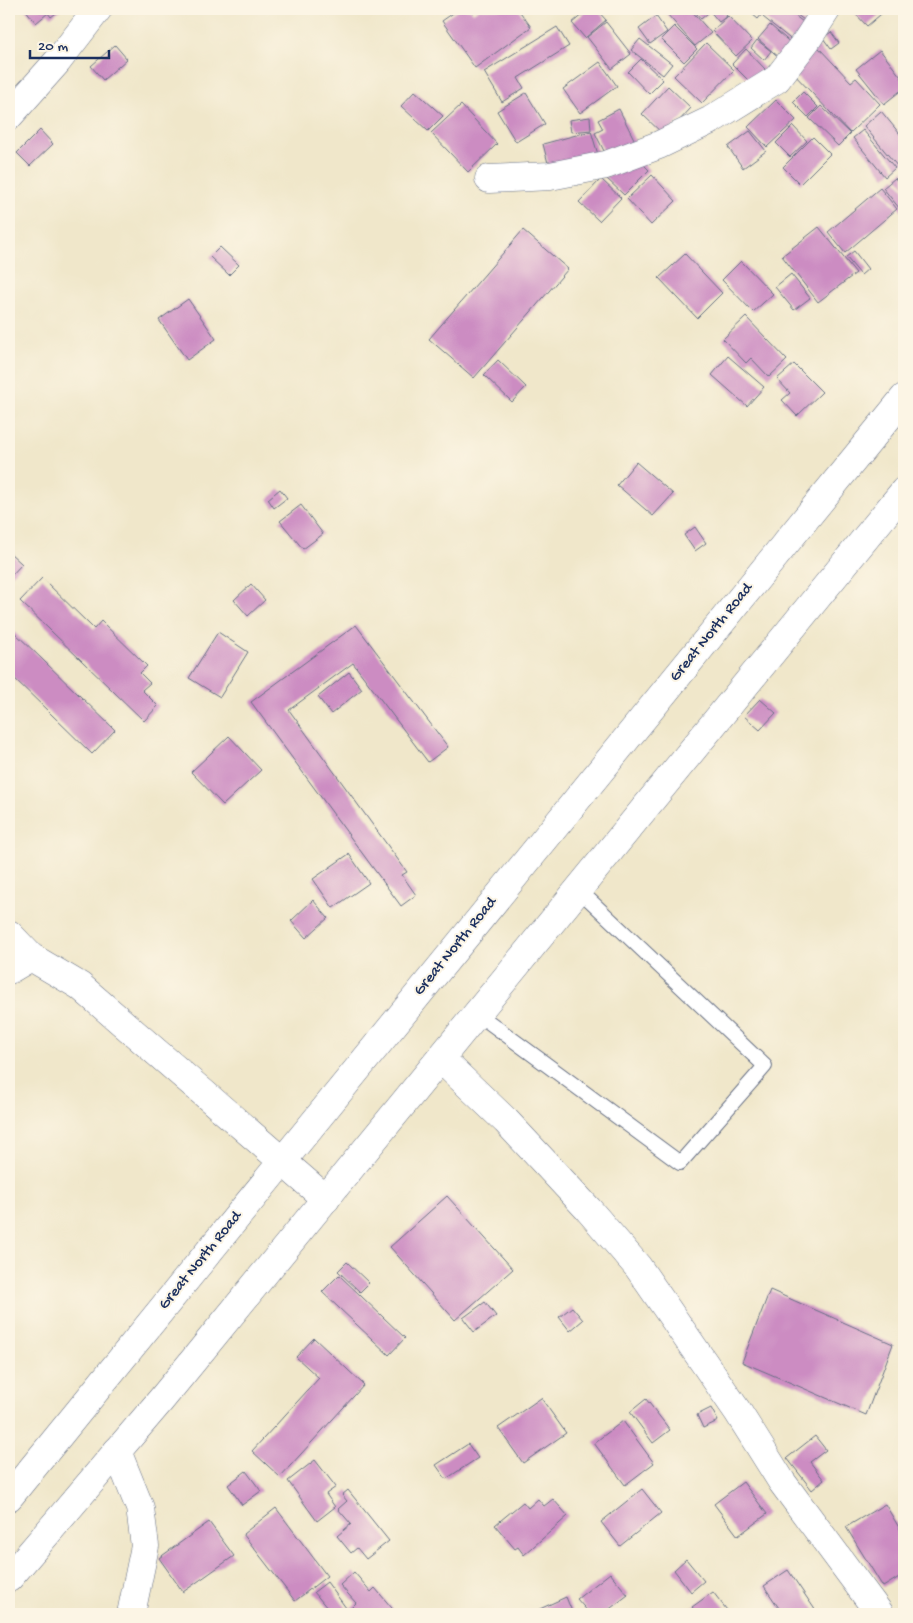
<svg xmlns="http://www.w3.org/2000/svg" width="913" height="1623" viewBox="0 0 913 1623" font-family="'Gochi Hand',sans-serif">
<rect width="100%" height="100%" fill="#fcf5e5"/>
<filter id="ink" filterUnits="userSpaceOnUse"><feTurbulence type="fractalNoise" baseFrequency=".02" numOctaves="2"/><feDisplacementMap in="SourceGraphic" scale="10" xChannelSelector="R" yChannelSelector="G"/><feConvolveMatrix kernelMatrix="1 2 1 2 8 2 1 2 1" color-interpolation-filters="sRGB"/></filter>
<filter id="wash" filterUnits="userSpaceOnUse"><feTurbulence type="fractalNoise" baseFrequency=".0096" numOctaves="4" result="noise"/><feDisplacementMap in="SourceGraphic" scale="20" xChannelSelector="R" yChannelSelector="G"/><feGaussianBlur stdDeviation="1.12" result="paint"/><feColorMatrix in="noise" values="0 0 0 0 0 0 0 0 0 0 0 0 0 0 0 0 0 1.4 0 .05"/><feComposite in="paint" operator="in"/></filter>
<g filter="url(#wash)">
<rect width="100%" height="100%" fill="#f0e7ca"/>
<g id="blocks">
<g fill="#cc8cc2">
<path d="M25 9H59L60 10 51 17 48 13 36 23Z"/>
<path d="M459 9H470L473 13 479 9H518L531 27 475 68 442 21Z"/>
<path d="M589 9H596L606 20 585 38 572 23Z"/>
<path d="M674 9H690L711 33 695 46 667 14Z"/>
<path d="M693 9H705L708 13 701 19Z"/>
<path d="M708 9H721L727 16 719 22Z"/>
<path d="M746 9H766L758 19Z"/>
<path d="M770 9H786L807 25 794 42 763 17Z"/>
<path d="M789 9H807L810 11 804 20Z"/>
<path d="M851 9H887L867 26Z"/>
<path d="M656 16 667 32 650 44 639 29Z"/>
<path d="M728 16 752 41 736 56 712 31Z"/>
<path d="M606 22 631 54 612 69 587 37Z"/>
<path d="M770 25 793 45 781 59 758 39Z"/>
<path d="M674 26 697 49 684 62 661 39Z"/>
<path d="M557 27 569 46 518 78 524 88 502 102 484 72Z"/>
<path d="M831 32 839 43 831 49 823 38Z"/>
<path d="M640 39 672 64 663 75 631 50Z"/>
<path d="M757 40 771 51 764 60 751 48Z"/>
<path d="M706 43 734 70 702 103 674 76Z"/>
<path d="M115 45 127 59 103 80 91 66Z"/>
<path d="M818 47 851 82 856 78 880 104 850 133 792 72Z"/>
<path d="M746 49 765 69 751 83 732 64Z"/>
<path d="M880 50 904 81V88L884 104 856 69Z"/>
<path d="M641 59 663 80 649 94 628 72Z"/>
<path d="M600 62 617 86 580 113 563 89Z"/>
<path d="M668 86 691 108 665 136 642 114Z"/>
<path d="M415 91 443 116 428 131 401 106Z"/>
<path d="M803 92 818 107 808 117 793 102Z"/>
<path d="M526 93 545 124 516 142 497 111Z"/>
<path d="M776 100 796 120 767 147 748 127Z"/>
<path d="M461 105 497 144 468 172 431 133Z"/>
<path d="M821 106 850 134 838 146 809 118Z"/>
<path d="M619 109 637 145 608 159 595 133 603 129 598 120Z"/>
<path d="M881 111 904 139V161L898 167 864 126Z"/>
<path d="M590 117 591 130 571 132 569 120Z"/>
<path d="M793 126 807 141 790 157 776 143Z"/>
<path d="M40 130 53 144 30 166 17 153Z"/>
<path d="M863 130 895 168 885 177 853 138Z"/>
<path d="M591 131 599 158 550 171 543 144Z"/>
<path d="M750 131 766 151 743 168 728 147Z"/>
<path d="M813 137 830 154 800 184 783 167Z"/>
<path d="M640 161 649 170 624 195 605 177Z"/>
<path d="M904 170V185L897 176Z"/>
<path d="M652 175 676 201 651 225 627 199Z"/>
<path d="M895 178 904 189V214L883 188Z"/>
<path d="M601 179 621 198 599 221 579 202Z"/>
<path d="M880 188 897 209 845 253 828 232Z"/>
<path d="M819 227 856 273 818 302 782 256Z"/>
<path d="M523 230 568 269 474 378 429 339Z"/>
<path d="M220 247 239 265 229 275 210 257Z"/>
<path d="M854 251 868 269 861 275 846 257Z"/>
<path d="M685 254 722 293 697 318 659 278Z"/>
<path d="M741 261 773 294 753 312 722 280Z"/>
<path d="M791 274 810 298 794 310 775 287Z"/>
<path d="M188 299 216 339 187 360 159 320Z"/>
<path d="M746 317 787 360 769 377 751 358 746 363 723 339Z"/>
<path d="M728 356 764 387 747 406 712 375Z"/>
<path d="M498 360 526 387 512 402 484 375Z"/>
<path d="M794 364 822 392 797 416 782 400 790 393 777 379Z"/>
<path d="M636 462 673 494 653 516 617 485Z"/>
<path d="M280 489 287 498 274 508 268 499Z"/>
<path d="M301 505 323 534 303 549 280 521Z"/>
<path d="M695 527 706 543 695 551 684 535Z"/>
<path d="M9 552 22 564 9 578Z"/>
<path d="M42 578 94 629 101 621 147 666 140 673 150 683 142 690 158 706 144 721 20 601Z"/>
<path d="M251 584 265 600 248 616 234 600Z"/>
<path d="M356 625 448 747 428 762 353 663 289 710 407 872 402 875 416 895 401 906 251 702Z"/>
<path d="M9 627 115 730 92 754 9 673Z"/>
<path d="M218 632 248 652 220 697 189 678Z"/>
<path d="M349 672 362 689 331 714 318 697Z"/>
<path d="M760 699 776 713 760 730 744 716Z"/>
<path d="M229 736 261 770 223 805 191 772Z"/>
<path d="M349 854 369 883 333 908 313 879Z"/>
<path d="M313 900 328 918 306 938 291 921Z"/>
<path d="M447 1196 513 1269 455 1320 390 1247Z"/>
<path d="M347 1262 369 1283 360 1292 338 1271Z"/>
<path d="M339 1275 405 1338 389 1355 322 1292Z"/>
<path d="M770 1290 893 1344 866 1415 742 1362Z"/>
<path d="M485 1302 496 1316 474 1332 463 1318Z"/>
<path d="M572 1307 583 1320 570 1331 559 1317Z"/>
<path d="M314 1338 364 1385 280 1477 252 1451 319 1378 296 1357Z"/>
<path d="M541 1398 566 1433 523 1463 498 1428Z"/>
<path d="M646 1399 670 1430 653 1443 630 1412Z"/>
<path d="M711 1408 718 1421 703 1428 697 1415Z"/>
<path d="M623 1421 654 1463 625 1485 594 1443Z"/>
<path d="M815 1436 826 1450 810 1462 824 1480 812 1490 787 1458Z"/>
<path d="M468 1444 478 1458 446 1479 436 1465Z"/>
<path d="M315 1460 336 1487 326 1494 335 1507 317 1521 288 1481Z"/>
<path d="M246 1471 261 1491 242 1505 228 1485Z"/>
<path d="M743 1482 767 1514 738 1536 714 1504Z"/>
<path d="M642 1489 661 1513 620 1546 601 1522Z"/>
<path d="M348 1490 389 1541 366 1559 357 1548 351 1553 337 1536 351 1524 338 1509 347 1501 342 1495Z"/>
<path d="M538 1499 544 1506 553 1499 568 1516 524 1555 518 1547 515 1549 495 1525 523 1502 528 1508Z"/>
<path d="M885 1504 904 1536V1574L883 1587 846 1527Z"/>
<path d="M276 1508 327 1576 295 1601 243 1534Z"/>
<path d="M209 1522 234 1556 183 1592 159 1558Z"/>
<path d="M686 1559 704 1581 691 1592 674 1570Z"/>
<path d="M788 1570 818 1614H783L764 1586Z"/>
<path d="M354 1572 371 1592 375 1588 397 1614H356L351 1608 356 1603 340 1585Z"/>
<path d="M610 1573 628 1595 603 1614H590L577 1599Z"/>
<path d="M327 1582 349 1612 346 1614H332L314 1592Z"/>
<path d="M713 1592 730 1614H698L692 1607Z"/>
<path d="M566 1597 573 1614H531V1613Z"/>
</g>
</g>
</g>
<g filter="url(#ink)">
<use href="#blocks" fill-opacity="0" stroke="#666f84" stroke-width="1"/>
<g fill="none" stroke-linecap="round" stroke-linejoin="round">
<defs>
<path id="service" d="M478 1014 680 1163 765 1066 579 890"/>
<g id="minor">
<path d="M9 116 57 62 98 9"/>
<path d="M489 179 550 176 606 165 659 145 711 120 777 79 807 40 827 9"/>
<path d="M9 934 31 957 80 986 326 1199"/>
<path d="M9 970 31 957"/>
<path d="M441 1059 506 1121 588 1209 638 1267 738 1412 782 1482 880 1614"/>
<path d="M117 1451 140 1508 145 1546 131 1614"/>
</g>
<g id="trunk">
<path d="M9 1497 904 398"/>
<path d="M9 1578 161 1400 904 491"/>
</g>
</defs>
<use href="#service" stroke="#666f84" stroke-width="16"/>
<use href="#minor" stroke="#666f84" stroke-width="29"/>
<use href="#trunk" stroke="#666f84" stroke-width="29"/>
<use href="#service" stroke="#fff" stroke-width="14"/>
<use href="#minor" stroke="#fff" stroke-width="28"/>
<use href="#trunk" stroke="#fff" stroke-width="28"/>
</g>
</g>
<g text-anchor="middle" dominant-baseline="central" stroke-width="4" stroke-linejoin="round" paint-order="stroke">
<g font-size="16" fill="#1b2f5e" stroke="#fcf5e5">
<text transform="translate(712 633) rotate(-51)">Great North Road</text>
<text transform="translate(456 947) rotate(-51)">Great North Road</text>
<text transform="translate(201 1261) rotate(-51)">Great North Road</text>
</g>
</g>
<rect width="913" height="1623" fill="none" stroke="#fcf5e5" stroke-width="30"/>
<path d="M30 50v8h79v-8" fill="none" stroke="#1b2f5e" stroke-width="2.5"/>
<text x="38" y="50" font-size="15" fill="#1b2f5e" stroke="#fcf5e5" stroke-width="4" paint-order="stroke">20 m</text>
</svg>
